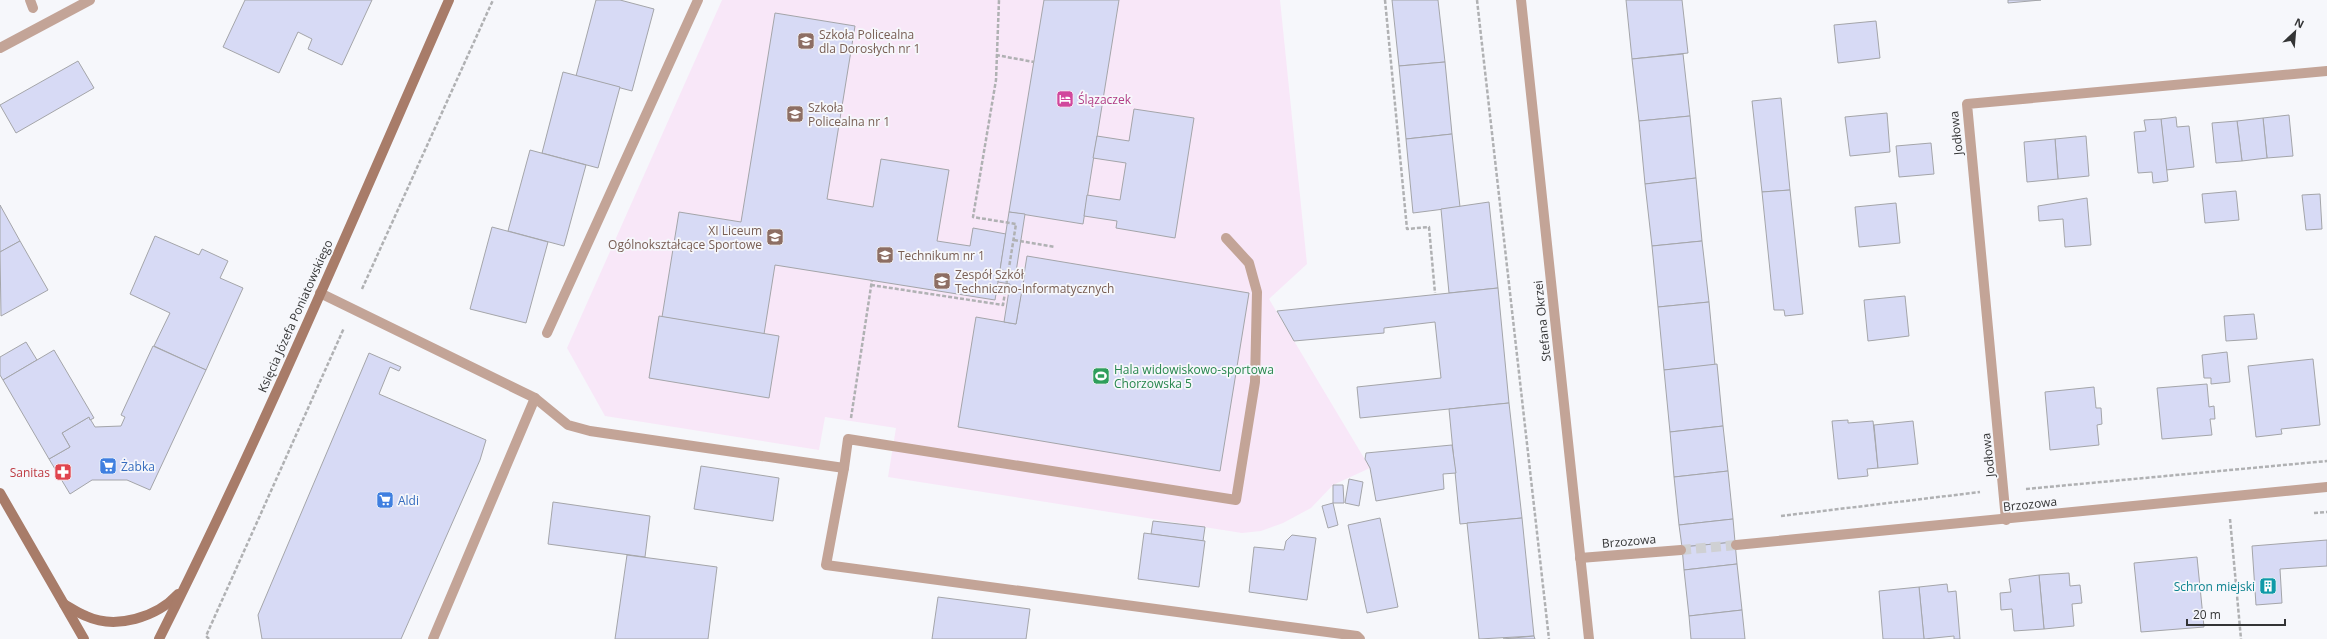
<svg xmlns="http://www.w3.org/2000/svg" width="2327" height="639" viewBox="0 0 2327 639" font-family="'Open Sans',sans-serif">
<rect width="100%" height="100%" fill="#f6f7fb"/>
<path fill="#f8e7f8" d="M722 0H1280L1307 264 1269 299 1370 468 1333 485 1311 508 1283 523 1261 531 1242 533 888 477 896 428 825 417 819 450 605 416 567 348Z"/>
<g fill="#d7daf5" stroke="#a4a5a9">
<path d="M245 0H372L342 65 308 49 312 39 298 32 279 73 223 47Z"/>
<path d="M596 0H620L654 9 632 91 576 76Z"/>
<path d="M1044 0H1119L1083 224 1009 212Z"/>
<path d="M1392 0H1438L1445 62 1399 66Z"/>
<path d="M1626 0H1682L1688 53 1632 59Z"/>
<path d="M2008 0H2041L2008 3Z"/>
<path d="M775 13 855 26 827 199 873 207 881 159 949 170 937 241 970 246 973 228 1006 234 995 300 775 265 764 334 662 317 679 212 741 222Z"/>
<path d="M1876 21 1880 58 1838 63 1834 25Z"/>
<path d="M1683 54 1690 116 1639 121 1632 59Z"/>
<path d="M78 61 94 88 16 133 0 105Z"/>
<path d="M1445 62 1452 134 1406 139 1399 66Z"/>
<path d="M563 72 620 87 598 168 542 153Z"/>
<path d="M1781 98 1790 190 1762 192 1752 101Z"/>
<path d="M1134 109 1194 118 1175 238 1116 228 1117 221 1084 216 1087 195 1120 200 1126 163 1093 158 1097 136 1129 141Z"/>
<path d="M1887 113 1890 152 1850 156 1845 117Z"/>
<path d="M2289 115 2293 156 2267 158 2263 118Z"/>
<path d="M1690 116 1696 178 1645 184 1639 121Z"/>
<path d="M2176 117 2177 127 2189 126 2194 167 2166 170 2161 119Z"/>
<path d="M2263 118 2267 158 2242 161 2237 121Z"/>
<path d="M2161 119 2168 181 2153 183 2152 172 2138 173 2134 132 2146 131 2144 120Z"/>
<path d="M2237 121 2242 161 2216 163 2212 123Z"/>
<path d="M1452 134 1460 207 1413 213 1406 139Z"/>
<path d="M2086 136 2089 176 2058 179 2055 139Z"/>
<path d="M2055 139 2058 179 2027 182 2024 142Z"/>
<path d="M1931 143 1934 174 1899 177 1896 146Z"/>
<path d="M530 150 586 165 564 246 508 231Z"/>
<path d="M1696 178 1702 241 1652 246 1645 184Z"/>
<path d="M1790 190 1803 314 1785 316 1784 310H1774L1762 192Z"/>
<path d="M2236 191 2239 220 2205 223 2202 194Z"/>
<path d="M2320 194 2322 229 2306 230 2302 195Z"/>
<path d="M2087 198 2091 245 2065 247 2063 219 2039 221 2038 206Z"/>
<path d="M1489 202 1498 288 1449 293 1441 209Z"/>
<path d="M1896 203 1900 243 1859 247 1855 207Z"/>
<path d="M0 205 20 241 0 252Z"/>
<path d="M1009 212 1025 214 1016 272 1000 270Z"/>
<path d="M492 227 548 242 526 323 470 309Z"/>
<path d="M155 236 199 255 202 249 228 261 220 278 243 288 206 370 154 346 170 313 130 294Z"/>
<path d="M20 241 48 290 1 316 0 252Z"/>
<path d="M1702 241 1709 302 1658 307 1652 246Z"/>
<path d="M1027 256 1249 293 1220 471 958 427 976 317 1016 324Z"/>
<path d="M1000 270 1025 273 1016 324 1004 322 1010 284 998 282Z"/>
<path d="M1498 288 1509 403 1449 409 1360 418 1357 387 1441 378 1435 322 1384 328V333L1294 341 1277 311Z"/>
<path d="M1905 296 1909 336 1868 341 1864 300Z"/>
<path d="M1709 302 1715 365 1664 370 1658 307Z"/>
<path d="M2254 314 2257 339 2226 341 2224 316Z"/>
<path d="M659 316 779 336 769 398 649 378Z"/>
<path d="M26 342 37 360 3 380 0 375V357Z"/>
<path d="M153 346 206 370 150 490 127 480H92L70 494 49 459 70 447 62 433 89 417 95 427 121 426 125 417 121 415Z"/>
<path d="M54 350 94 418 90 420 89 417 62 433 70 447 49 459 3 380Z"/>
<path d="M2227 352 2230 382 2211 384V378H2204L2202 355Z"/>
<path d="M369 353 401 367 399 371 390 367 379 394 486 440 480 460 401 639H262L258 615Z"/>
<path d="M2313 359 2320 425 2281 429 2282 434 2256 437 2248 366Z"/>
<path d="M1717 364 1723 426 1670 432 1664 370Z"/>
<path d="M2207 384 2209 407 2214 406 2215 419H2210L2212 435 2162 439 2157 388Z"/>
<path d="M2094 387 2096 408H2101L2102 424 2097 425 2099 445 2050 450 2045 392Z"/>
<path d="M1509 403 1522 518 1460 524 1449 409Z"/>
<path d="M1848 420V423L1873 421 1878 468 1867 469 1868 476 1838 479 1832 421Z"/>
<path d="M1913 421 1918 464 1878 468 1874 425Z"/>
<path d="M1723 426 1728 471 1674 477 1670 432Z"/>
<path d="M1452 445 1456 473 1443 474 1444 489 1376 501 1370 468 1365 459 1366 453Z"/>
<path d="M701 466 779 478 773 521 694 509Z"/>
<path d="M1728 471 1733 519 1679 525 1674 477Z"/>
<path d="M1349 479 1363 482 1359 506 1345 503Z"/>
<path d="M1333 485H1343L1344 503H1333Z"/>
<path d="M553 502 650 516 645 557 548 544Z"/>
<path d="M1333 503 1338 525 1328 528 1322 506Z"/>
<path d="M1380 518 1398 607 1367 613 1348 525Z"/>
<path d="M1522 518 1534 636 1479 639 1467 523Z"/>
<path d="M1733 519 1735 542 1682 547 1679 525Z"/>
<path d="M1153 521 1205 527 1203 541 1151 534Z"/>
<path d="M1144 533 1205 541 1199 587 1138 579Z"/>
<path d="M1292 535 1316 538 1307 600 1249 592 1254 547 1284 550 1286 541Z"/>
<path d="M2327 540V566L2280 569 2282 603 2256 605 2252 546Z"/>
<path d="M1735 542 1737 564 1684 570 1682 547Z"/>
<path d="M627 555 717 567 708 639H615Z"/>
<path d="M2197 557 2204 627 2141 632 2134 563Z"/>
<path d="M1737 564 1742 610 1689 616 1684 570Z"/>
<path d="M2069 573 2070 586 2080 585 2082 603 2072 604 2074 626 2044 629 2039 575Z"/>
<path d="M2039 575 2044 629 2014 631 2012 609 2001 610 2000 593 2011 592 2009 579Z"/>
<path d="M1947 584 1948 592 1956 591 1960 639H1954V636L1924 639 1919 587Z"/>
<path d="M1919 587 1924 639H1883L1879 591Z"/>
<path d="M938 597 1030 609 1026 639H932Z"/>
<path d="M1742 610 1745 639H1691L1689 616Z"/>
<path d="M1534 636 1535 639H1503Z"/>
</g>
<g fill="none" stroke-linecap="round" stroke-linejoin="round">
<path stroke="#cfd0d3" stroke-width="10" stroke-dasharray="10 5" stroke-linecap="butt" d="M1681 550 1736 545"/>
<g stroke="#b0b1b3" stroke-width="2.5" stroke-dasharray="4 2" stroke-linecap="butt">
<path d="M1385 0 1407 229 1429 227 1435 293"/>
<path d="M1477 0 1549 639"/>
<path d="M996 55 1034 62"/>
<path d="M1014 240 1055 247"/>
<path d="M871 285 1003 305 1016 224 973 217 996 80 999 0"/>
<path d="M362 289 493 0"/>
<path d="M851 418 872 280"/>
<path d="M2026 489 2327 461"/>
<path d="M2314 513 2327 512"/>
<path d="M1781 516 1980 492"/>
<path d="M2230 519 2241 639"/>
<path d="M209 639 206 636 344 328"/>
</g>
<g stroke="#c3a497" stroke-width="10">
<path d="M30 0 33 8"/>
<path d="M320 293 535 398 568 425 590 431 844 468 826 565 1357 636 1360 639"/>
<path d="M547 333 698 0"/>
<path d="M844 468 848 439 1236 500 1255 382 1257 292 1249 263 1226 238"/>
<path d="M433 639 535 398"/>
</g>
<g stroke="#c3a497" stroke-width="10">
<path d="M1521 0 1589 639"/>
<path d="M0 48 90 0"/>
<path d="M2006 520 1967 104 2327 71"/>
<path d="M1736 545 2327 487"/>
<path d="M1580 558 1681 550"/>
</g>
<g stroke="#a87c69" stroke-width="10">
<path d="M0 493 84 639"/>
<path d="M64 604C71 608 78 613 86 616 116 630 157 617 178 594"/>
<path d="M159 639C264 430 355 214 449 0"/>
</g>
</g>
<defs>
<symbol id="school-square" viewBox="-11 -11 22 22"><rect x="-9" y="-9" width="18" height="18" rx="4" fill="#8d6e63" stroke="#f6f7fb"/><path d="M0-5L7-2L0 1L-7-2ZM-4 1L0 2.5L4 1V4Q0 6-4 4Z" fill="#fff"/></symbol>
<symbol id="hotel-square" viewBox="-11 -11 22 22"><rect x="-9" y="-9" width="18" height="18" rx="4" fill="#d1479c" stroke="#f6f7fb"/><path d="M-6-4.5h1.5V1H6V5H4.5V3h-9V5H-6ZM-4 0a1.8 1.8 0 1 1 3.6 0ZM.5 0V-2.5h3Q6-2.5 6 0Z" fill="#fff"/></symbol>
<symbol id="stadium-square" viewBox="-11 -11 22 22"><rect x="-9" y="-9" width="18" height="18" rx="4" fill="#2e9e5b" stroke="#f6f7fb"/><path d="M0-5a6.5 5 0 1 0 0 10a6.5 5 0 1 0 0-10ZM-3.5-1.8h7v3.6h-7Z" fill="#fff"/></symbol>
<symbol id="supermarket-square" viewBox="-11 -11 22 22"><rect x="-9" y="-9" width="18" height="18" rx="4" fill="#3f7fe0" stroke="#f6f7fb"/><path d="M-6-5.5h2.5l.6 2H6L4.5 2H-2.5L-4.4-4H-6ZM-1.5 3.2a1.3 1.3 0 1 0 .1 0ZM3 3.2a1.3 1.3 0 1 0 .1 0Z" fill="#fff"/></symbol>
<symbol id="pharmacy-square" viewBox="-11 -11 22 22"><rect x="-9" y="-9" width="18" height="18" rx="4" fill="#e0444e" stroke="#f6f7fb"/><path d="M-2-6h4v4h4v4h-4v4h-4v-4h-4v-4h4Z" fill="#fff"/></symbol>
<symbol id="building-square" viewBox="-11 -11 22 22"><rect x="-9" y="-9" width="18" height="18" rx="4" fill="#0f9aa8" stroke="#f6f7fb"/><path d="M-4-6H4V6H1V3H-1V6H-4ZM-2.5-4.3h1.7v1.8h-1.7ZM.8-4.3h1.7v1.8H.8ZM-2.5-1h1.7V.8h-1.7ZM.8-1h1.7V.8H.8Z" fill="#fff"/></symbol>
</defs>
<g fill-rule="evenodd">
<use href="#school-square" x="796" y="31" width="20" height="20"/>
<use href="#hotel-square" x="1055" y="89" width="20" height="20"/>
<use href="#school-square" x="785" y="104" width="20" height="20"/>
<use href="#school-square" x="765" y="227" width="20" height="20"/>
<use href="#school-square" x="875" y="245" width="20" height="20"/>
<use href="#school-square" x="932" y="271" width="20" height="20"/>
<use href="#stadium-square" x="1091" y="366" width="20" height="20"/>
<use href="#supermarket-square" x="98" y="456" width="20" height="20"/>
<use href="#pharmacy-square" x="53" y="462" width="20" height="20"/>
<use href="#supermarket-square" x="375" y="490" width="20" height="20"/>
<use href="#building-square" x="2258" y="576" width="20" height="20"/>
</g>
<g text-anchor="middle" dominant-baseline="central" stroke-width="3.5" stroke-linejoin="round" paint-order="stroke">
<g font-size="12" fill="#785e54" stroke="#f6f7fb" text-anchor="start">
<text x="819" y="34">Szkoła Policealna<tspan x="819" dy="14">dla Dorosłych nr 1</tspan></text>
<text x="808" y="107">Szkoła<tspan x="808" dy="14">Policealna nr 1</tspan></text>
<text x="762" y="230" text-anchor="end">XI Liceum<tspan x="762" dy="14">Ogólnokształcące Sportowe</tspan></text>
<text x="898" y="255">Technikum nr 1</text>
<text x="955" y="274">Zespół Szkół<tspan x="955" dy="14">Techniczno-Informatycznych</tspan></text>
</g>
<g font-size="12" fill="#b23c85" stroke="#f6f7fb" text-anchor="start">
<text x="1078" y="99">Ślązaczek</text>
</g>
<g font-size="12" fill="#333435" stroke="#f6f7fb">
<text transform="translate(1956 133) rotate(-96)">Jodłowa</text>
<text transform="translate(295 316) rotate(-66)">Księcia Józefa Poniatowskiego</text>
<text transform="translate(1542 321) rotate(-96)">Stefana Okrzei</text>
<text transform="translate(1988 455) rotate(-96)">Jodłowa</text>
<text transform="translate(2030 504) rotate(-6)">Brzozowa</text>
<text transform="translate(1629 541) rotate(-5)">Brzozowa</text>
</g>
<g font-size="12" fill="#27864d" stroke="#f6f7fb" text-anchor="start">
<text x="1114" y="369">Hala widowiskowo-sportowa<tspan x="1114" dy="14">Chorzowska 5</tspan></text>
</g>
<g font-size="12" fill="#366cbe" stroke="#f6f7fb" text-anchor="start">
<text x="121" y="466">Żabka</text>
<text x="398" y="500">Aldi</text>
</g>
<g font-size="12" fill="#be3a42" stroke="#f6f7fb" text-anchor="end">
<text x="50" y="472">Sanitas</text>
</g>
<g font-size="12" fill="#0d838f" stroke="#f6f7fb" text-anchor="end">
<text x="2255" y="586">Schron miejski</text>
</g>
</g>
<g transform="translate(2295 32) rotate(26)" stroke="#f6f7fb" stroke-width="3" paint-order="stroke">
<path d="M0-3L7 15L0 10L-7 15Z" fill="#333435"/>
<text y="-6" font-size="11" font-weight="bold" text-anchor="middle" fill="#333435">N</text>
</g>
<path d="M2187 619v6h98v-6" fill="none" stroke="#333435" stroke-width="2"/>
<text x="2193" y="619" font-size="12" fill="#333435" stroke="#f6f7fb" stroke-width="3" paint-order="stroke">20 m</text>
</svg>
